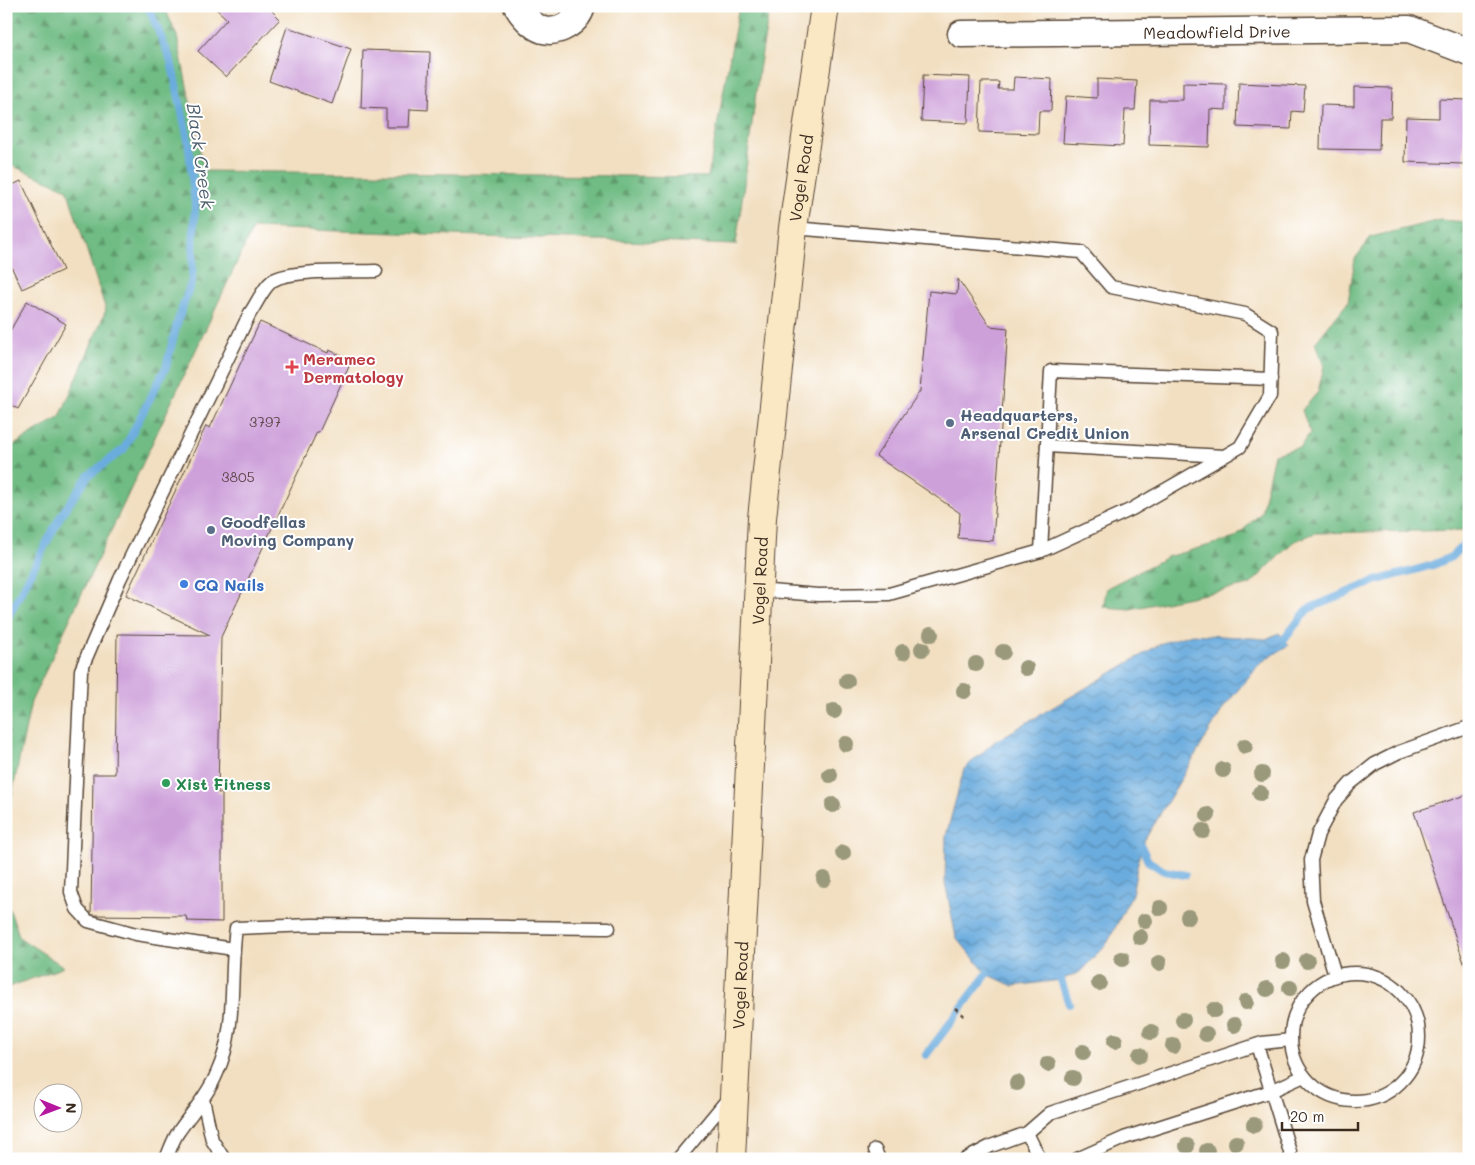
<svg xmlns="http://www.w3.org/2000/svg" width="1475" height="1165" viewBox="0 0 1475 1165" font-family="Mali,sans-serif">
<defs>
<pattern id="forest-firs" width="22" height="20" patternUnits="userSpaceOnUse" patternTransform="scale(1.25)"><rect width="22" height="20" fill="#70bc84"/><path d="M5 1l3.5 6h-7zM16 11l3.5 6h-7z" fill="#5d996b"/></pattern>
<pattern id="water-waves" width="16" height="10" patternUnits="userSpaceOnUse" patternTransform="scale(1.25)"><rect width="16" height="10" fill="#6aacde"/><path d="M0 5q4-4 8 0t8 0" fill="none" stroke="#588cb3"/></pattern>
</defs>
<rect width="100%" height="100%" fill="#fff"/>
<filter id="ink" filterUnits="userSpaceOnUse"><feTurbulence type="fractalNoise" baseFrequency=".02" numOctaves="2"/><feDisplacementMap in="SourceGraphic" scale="10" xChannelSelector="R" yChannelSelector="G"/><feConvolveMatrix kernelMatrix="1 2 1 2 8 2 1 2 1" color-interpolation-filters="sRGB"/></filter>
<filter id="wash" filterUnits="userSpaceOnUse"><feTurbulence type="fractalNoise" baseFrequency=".0096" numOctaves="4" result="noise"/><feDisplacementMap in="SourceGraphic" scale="20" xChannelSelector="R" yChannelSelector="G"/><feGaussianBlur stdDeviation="1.12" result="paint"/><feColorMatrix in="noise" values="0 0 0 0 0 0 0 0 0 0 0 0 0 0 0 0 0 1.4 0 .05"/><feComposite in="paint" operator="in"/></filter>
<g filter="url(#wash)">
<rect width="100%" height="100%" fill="#f2dfc1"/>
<g fill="url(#forest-firs)" stroke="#567351">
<path d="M6 6H164L177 36 204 171 708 177 739 6H770L759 70 736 245 253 228 31 702 6 824V450L60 417 106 310 67 189 6 163Z"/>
<path d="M1440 220 1469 222V530L1315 533 1293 542 1250 585 1130 609 1103 607 1107 588 1167 557 1235 538 1261 513 1274 454 1300 447 1310 433 1302 410 1318 392 1324 366 1315 343 1348 302 1355 259 1371 237Z"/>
<path d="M6 900 20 938 64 967 6 988Z"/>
</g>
<path fill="url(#water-waves)" stroke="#526b7e" d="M1279 633 1289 645 1260 663 1224 707 1141 846 1132 894 1108 942 1080 972 1061 980 1013 986 987 974 956 937 945 882 946 836 964 769 994 742 1162 643 1192 634 1266 639Z"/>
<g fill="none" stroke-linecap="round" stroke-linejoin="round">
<g stroke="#6aacde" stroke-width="8">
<path d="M6 621 60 517 88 476 124 449 166 367 178 320 192 280 195 205 188 140 171 61 148 6"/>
<path d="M1284 639 1308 609 1375 581 1433 565 1451 557 1469 539"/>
<path d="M1141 846 1148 861 1164 871 1185 875"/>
<path d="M1061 980 1069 1004"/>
<path d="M926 1055 987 974"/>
</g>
</g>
<g id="blocks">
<g fill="#cda0da">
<path d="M213 6H267L280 19 226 77 198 51 227 19Z"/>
<path d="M287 27 351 49 332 104 269 81Z"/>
<path d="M363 50 430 52 428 110 410 109 409 127H386V109L361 108Z"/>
<path d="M923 75 970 77 968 123 921 121Z"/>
<path d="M1014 77 1052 79 1051 111H1039L1038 134 979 132 981 82H999L998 89H1013Z"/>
<path d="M1097 79 1137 81 1135 110H1125L1123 146 1063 143 1066 96 1097 98Z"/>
<path d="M1183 83 1226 84V110L1210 109 1209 147 1149 145 1150 100H1183Z"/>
<path d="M1239 83 1305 86 1303 112 1292 111 1291 129 1237 127Z"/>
<path d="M1354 87 1392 88 1391 118H1380L1379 150 1320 149 1321 105 1354 106Z"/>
<path d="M1439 99 1469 100V130L1464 129V164L1405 162 1406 117 1439 118Z"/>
<path d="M21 181 63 270 22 289 6 256V188Z"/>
<path d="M958 279 990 326 1008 328 993 541 958 538 960 513 876 456 920 391 929 291 957 294Z"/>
<path d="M27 301 66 324 18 409 6 402V338Z"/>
<path d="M260 322 328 353 329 350 352 360 319 432H317L221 637 218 793H222V922L187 921 186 916 91 915 93 774H115L117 634 210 635 126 595 206 426 210 428Z"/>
<path d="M1469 794V975H1468L1414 812Z"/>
</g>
</g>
</g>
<g filter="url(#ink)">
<use href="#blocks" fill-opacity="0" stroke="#564536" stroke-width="1"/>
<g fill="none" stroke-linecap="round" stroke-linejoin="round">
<defs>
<g id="service">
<path d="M1047 446 1224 456"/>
<path d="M1041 551 1051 371 1271 379"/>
<path d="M758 590 818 595 889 594 1041 551 1132 509 1240 447 1270 396 1272 331 1245 314 1111 287 1081 252 793 228"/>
<path d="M233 949 136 934 88 921 77 909 71 892 81 670 120 579 250 313C257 303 263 288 272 281 288 269 354 272 376 271"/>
<circle cx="1355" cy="1037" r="64"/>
<path d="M1335 975 1313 901 1311 860 1318 834 1336 800 1351 783 1375 764 1399 752 1469 727"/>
<path d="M1257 1045 1290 1152"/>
<path d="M203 1099 212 1140 224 1159"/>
<path d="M1027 1133 1040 1159"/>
<path d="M875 1150 879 1159"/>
<path d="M166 1159C170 1150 173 1139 179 1131 192 1112 208 1095 217 1073 238 1027 229 976 236 928L312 925 609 928"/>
<path d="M678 1159 731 1095"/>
<path d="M966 1159 991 1146 1027 1133 1050 1113 1262 1043 1291 1040"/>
<path d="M1077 1159 1124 1138 1271 1091 1304 1076"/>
</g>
<g id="minor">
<path d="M517 6C522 15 533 27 543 30 559 34 578 22 582 6"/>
<path id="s1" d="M961 34 1409 29 1469 52"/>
</g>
<g id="secondary">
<path id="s2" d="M731 1159 762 518 793 228 825 6"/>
</g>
</defs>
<use href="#service" stroke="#564536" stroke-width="15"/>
<use href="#minor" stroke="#564536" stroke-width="29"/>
<use href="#secondary" stroke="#564536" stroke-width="30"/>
<path stroke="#564536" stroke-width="3" stroke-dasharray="4 4" stroke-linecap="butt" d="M955 1008 964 1016"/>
<use href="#service" stroke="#fff" stroke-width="12"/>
<use href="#minor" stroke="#fff" stroke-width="26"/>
<use href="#secondary" stroke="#fae7c3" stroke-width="28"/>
</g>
<g fill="#9b997c">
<circle cx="931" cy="634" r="8"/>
<circle cx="922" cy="649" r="8"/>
<circle cx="903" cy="652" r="8"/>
<circle cx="1003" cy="652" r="8"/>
<circle cx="976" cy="664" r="8"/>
<circle cx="1026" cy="668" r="8"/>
<circle cx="847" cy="681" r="8"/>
<circle cx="964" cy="691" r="8"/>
<circle cx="834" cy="711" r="8"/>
<circle cx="846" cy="744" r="8"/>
<circle cx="1245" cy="746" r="8"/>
<circle cx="1223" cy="770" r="8"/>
<circle cx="1262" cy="774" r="8"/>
<circle cx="830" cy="775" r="8"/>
<circle cx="1260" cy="793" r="8"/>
<circle cx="833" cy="805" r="8"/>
<circle cx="1208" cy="815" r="8"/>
<circle cx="1203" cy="831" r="8"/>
<circle cx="843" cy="853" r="8"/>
<circle cx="824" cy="879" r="8"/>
<circle cx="1160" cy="908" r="8"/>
<circle cx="1188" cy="917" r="8"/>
<circle cx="1145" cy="921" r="8"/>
<circle cx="1140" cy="937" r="8"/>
<circle cx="1122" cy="959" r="8"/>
<circle cx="1283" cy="961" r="8"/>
<circle cx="1307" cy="961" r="8"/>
<circle cx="1159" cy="963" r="8"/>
<circle cx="1099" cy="983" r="8"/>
<circle cx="1290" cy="988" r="8"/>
<circle cx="1267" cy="989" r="8"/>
<circle cx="1246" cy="1002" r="8"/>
<circle cx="1214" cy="1010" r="8"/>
<circle cx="1183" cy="1020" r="8"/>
<circle cx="1234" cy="1025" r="8"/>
<circle cx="1151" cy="1032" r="8"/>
<circle cx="1206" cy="1034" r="8"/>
<circle cx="1115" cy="1041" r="8"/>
<circle cx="1173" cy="1046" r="8"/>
<circle cx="1083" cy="1052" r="8"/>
<circle cx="1140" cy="1055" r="8"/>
<circle cx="1048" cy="1064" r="8"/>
<circle cx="1073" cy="1078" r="8"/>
<circle cx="1017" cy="1083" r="8"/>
<circle cx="1254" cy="1125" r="8"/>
<circle cx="1236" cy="1143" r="8"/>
<circle cx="1187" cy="1146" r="8"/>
<circle cx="1207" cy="1151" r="8"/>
</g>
</g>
<path fill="#e0444e" stroke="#fff" stroke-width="2" d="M289.5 359.5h5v5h5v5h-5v5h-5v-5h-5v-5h5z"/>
<g fill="#5c6f8a" stroke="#fff" stroke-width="2">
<circle cx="950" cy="423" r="5"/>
<circle cx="211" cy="530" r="5"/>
</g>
<circle fill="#3f7fe0" stroke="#fff" stroke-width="2" cx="184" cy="584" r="5"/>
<circle fill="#2e9e5b" stroke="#fff" stroke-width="2" cx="166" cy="783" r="5"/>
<g text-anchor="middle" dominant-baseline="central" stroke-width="4" stroke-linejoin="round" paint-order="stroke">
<g font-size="14" fill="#60484d">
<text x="265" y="421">3797</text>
<text x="238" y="476">3805</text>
</g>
<g font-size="16" fill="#3b2a1e" stroke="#fff">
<text stroke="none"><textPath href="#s1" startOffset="256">Meadowfield Drive</textPath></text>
<text stroke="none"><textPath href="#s2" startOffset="984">Vogel Road</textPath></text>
<text stroke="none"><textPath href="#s2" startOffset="579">Vogel Road</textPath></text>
<text stroke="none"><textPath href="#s2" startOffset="174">Vogel Road</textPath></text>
</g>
<g font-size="16" font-weight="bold" fill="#be3a42" stroke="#fff" text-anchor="start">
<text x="303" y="358">Meramec<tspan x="303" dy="18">Dermatology</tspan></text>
</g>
<g font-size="16" font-weight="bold" fill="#4e5e75" stroke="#fff" text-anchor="start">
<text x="960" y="414">Headquarters,<tspan x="960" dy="18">Arsenal Credit Union</tspan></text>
<text x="221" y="521">Goodfellas<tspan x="221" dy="18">Moving Company</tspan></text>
</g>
<g font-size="16" font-weight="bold" fill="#366cbe" stroke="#fff" text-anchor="start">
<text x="194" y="584">CQ Nails</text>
</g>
<g font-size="16" font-weight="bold" fill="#27864d" stroke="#fff" text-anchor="start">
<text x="176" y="783">Xist Fitness</text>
</g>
<g font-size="18" font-style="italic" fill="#4e5e6b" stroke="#fff">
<text transform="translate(201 156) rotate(82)">Black Creek</text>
</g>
</g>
<rect width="1475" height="1165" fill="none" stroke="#fff" stroke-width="25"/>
<g transform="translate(58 1108) rotate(91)"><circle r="24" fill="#ffffff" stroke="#b1aaa5"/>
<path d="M0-4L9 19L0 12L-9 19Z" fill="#b5179e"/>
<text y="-8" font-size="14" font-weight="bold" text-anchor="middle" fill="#3b2a1e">N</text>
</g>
<path d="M1282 1122v8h76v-8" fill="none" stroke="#3b2a1e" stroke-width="2.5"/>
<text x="1290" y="1122" font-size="15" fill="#3b2a1e" stroke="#ffffff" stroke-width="4" paint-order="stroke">20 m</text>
</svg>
